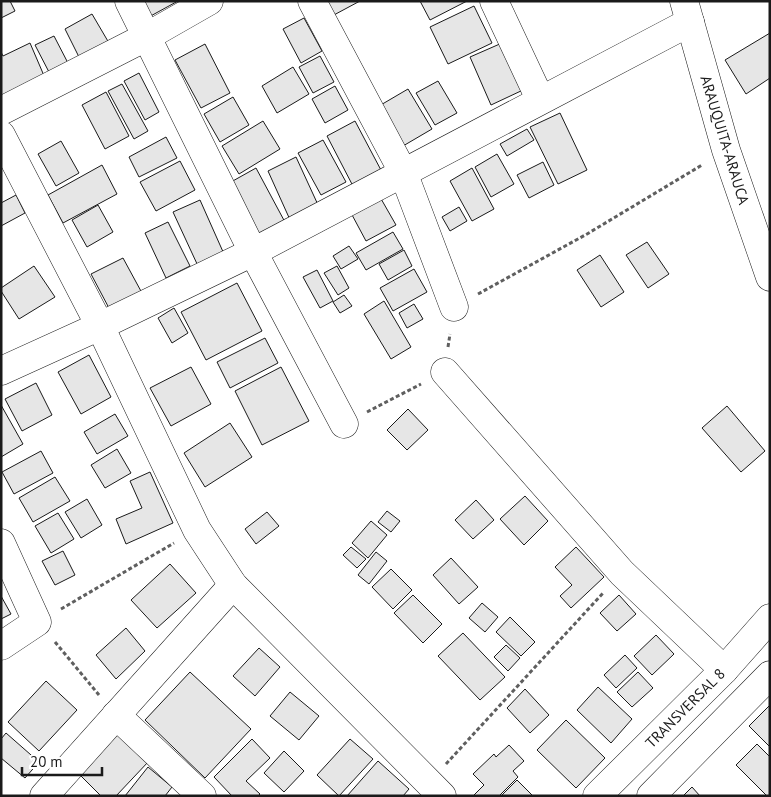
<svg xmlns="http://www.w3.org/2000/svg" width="771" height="797" viewBox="0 0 771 797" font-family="'PT Sans',sans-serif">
<rect width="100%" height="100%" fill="#fff"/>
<g fill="#e6e6e6" stroke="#1a1a1a">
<path d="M1 1H10L15 11 1 18Z"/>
<path d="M138 1H178L147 18Z"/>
<path d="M324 1H360L332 16Z"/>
<path d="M420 1H467L430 20Z"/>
<path d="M474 6 492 43 448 64 430 27Z"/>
<path d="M92 14 109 43 80 59 65 29Z"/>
<path d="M304 18 322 51 301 63 283 29Z"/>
<path d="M770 33V78L746 94 725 60Z"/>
<path d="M54 36 69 65 50 74 35 45Z"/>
<path d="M30 43 45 78 1 99V52L3 56Z"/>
<path d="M502 43 523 90 491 105 470 57Z"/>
<path d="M205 44 230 93 201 108 175 60Z"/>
<path d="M320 56 334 82 313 93 299 67Z"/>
<path d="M293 67 309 94 277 113 262 86Z"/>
<path d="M139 73 159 112 145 120 124 81Z"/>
<path d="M438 81 457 113 435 125 416 93Z"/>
<path d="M122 84 148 131 134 139 108 91Z"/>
<path d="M335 86 348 110 325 123 312 99Z"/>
<path d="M408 89 432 129 403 146 379 106Z"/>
<path d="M106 92 129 136 105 149 82 105Z"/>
<path d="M233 97 249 125 220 142 204 114Z"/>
<path d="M560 113 587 170 558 184 530 127Z"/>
<path d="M263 121 280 149 239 174 222 146Z"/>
<path d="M355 121 382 172 354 188 327 136Z"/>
<path d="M527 129 534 140 507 156 500 144Z"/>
<path d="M166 137 177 158 139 177 129 157Z"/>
<path d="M323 140 346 182 321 195 298 153Z"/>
<path d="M61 141 79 173 56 186 38 154Z"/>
<path d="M497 154 514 184 491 197 475 167Z"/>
<path d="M296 157 319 207 291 222 268 171Z"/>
<path d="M180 161 195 190 156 211 140 182Z"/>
<path d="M543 162 554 185 529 198 517 175Z"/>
<path d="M102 165 117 194 63 223 48 195Z"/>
<path d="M256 168 286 224 261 238 231 182Z"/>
<path d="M472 168 494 209 472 221 450 181Z"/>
<path d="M16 195 25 213 1 226V203Z"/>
<path d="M380 197 396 225 366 241 351 213Z"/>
<path d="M200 200 224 254 198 266 173 212Z"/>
<path d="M98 205 113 232 87 247 72 220Z"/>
<path d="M459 207 467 221 450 231 442 217Z"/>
<path d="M168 222 190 266 166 278 145 233Z"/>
<path d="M393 232 403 249 366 270 356 253Z"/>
<path d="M647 242 669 274 648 288 626 255Z"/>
<path d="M349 246 358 259 341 269 333 256Z"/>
<path d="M404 250 412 266 388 280 379 264Z"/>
<path d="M600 255 624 292 601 307 577 270Z"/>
<path d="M123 258 142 293 110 310 91 274Z"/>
<path d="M34 266 55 297 19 319 1 291V288Z"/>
<path d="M337 266 349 288 338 295 324 273Z"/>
<path d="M414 269 427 292 393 311 380 288Z"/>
<path d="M317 270 333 301 320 308 303 277Z"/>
<path d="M237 283 262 331 206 360 181 312Z"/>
<path d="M344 295 352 306 340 313 333 302Z"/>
<path d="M384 301 411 347 391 359 364 314Z"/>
<path d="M414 304 423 319 407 328 399 313Z"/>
<path d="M174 308 188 333 172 343 158 318Z"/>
<path d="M265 338 278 363 230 388 217 362Z"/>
<path d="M89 355 111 397 81 414 58 372Z"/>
<path d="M191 367 211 404 171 426 150 388Z"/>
<path d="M281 367 309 421 262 445 235 391Z"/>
<path d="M36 383 52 415 22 431 5 399Z"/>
<path d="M1 405 23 444 1 457Z"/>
<path d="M727 406 765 451 741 472 702 428Z"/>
<path d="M408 409 428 430 407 450 387 430Z"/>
<path d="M115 414 128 436 97 454 84 432Z"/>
<path d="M230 423 252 457 205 487 184 453Z"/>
<path d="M117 449 131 473 105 488 91 465Z"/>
<path d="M41 451 53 473 14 494 2 472Z"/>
<path d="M150 472 173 523 126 544 116 519 142 508 130 481Z"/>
<path d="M55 477 70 501 33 522 19 498Z"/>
<path d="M525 496 548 521 524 545 500 519Z"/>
<path d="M87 499 102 525 81 538 65 512Z"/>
<path d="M476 500 494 520 473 539 455 520Z"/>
<path d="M387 511 400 521 391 532 378 522Z"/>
<path d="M267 512 279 526 256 544 245 529Z"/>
<path d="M58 513 74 539 51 553 35 526Z"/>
<path d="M371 521 387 535 368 558 352 543Z"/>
<path d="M351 547 366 559 357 568 343 555Z"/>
<path d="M576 547 604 577 571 608 560 596 572 585 555 567Z"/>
<path d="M63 551 75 575 55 585 42 561Z"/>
<path d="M376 552 387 561 369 584 358 575Z"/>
<path d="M451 558 478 587 459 604 433 575Z"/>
<path d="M170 564 196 593 157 628 131 600Z"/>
<path d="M391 569 412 590 393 609 372 587Z"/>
<path d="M413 595 442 624 423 643 394 613Z"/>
<path d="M619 595 636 614 617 631 600 613Z"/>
<path d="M1 596 11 614 1 619Z"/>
<path d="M482 603 498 617 485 632 469 618Z"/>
<path d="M510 617 535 642 521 656 496 632Z"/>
<path d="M126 628 145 651 116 679 96 655Z"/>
<path d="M463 633 505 677 480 700 438 656Z"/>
<path d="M656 635 674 654 652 675 634 656Z"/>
<path d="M506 645 520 658 508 671 494 657Z"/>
<path d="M259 648 280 667 255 696 233 676Z"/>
<path d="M625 655 637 668 616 688 604 675Z"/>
<path d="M190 672 251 729 205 778 145 720Z"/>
<path d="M638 672 653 688 632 707 617 692Z"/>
<path d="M46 681 77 710 39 751 8 722Z"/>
<path d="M598 687 632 719 611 743 577 710Z"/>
<path d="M525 689 549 715 530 733 507 708Z"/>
<path d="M290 692 319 716 299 740 270 716Z"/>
<path d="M770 705V747L749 726Z"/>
<path d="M566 720 605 758 576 788 537 750Z"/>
<path d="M117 731 149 761 116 796H101L77 772Z"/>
<path d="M6 733 39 762 25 778 1 758V739Z"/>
<path d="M252 739 270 758 246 781 260 794 258 796H232L214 777Z"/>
<path d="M350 739 373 759 339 796 317 775Z"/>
<path d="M757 744 770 757V796H767L736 765Z"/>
<path d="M509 745 524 761 513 771 518 777 499 796H473L484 785 473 774 494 754 496 757Z"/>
<path d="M284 751 304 771 284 792 264 773Z"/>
<path d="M378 761 409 789 403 796H347Z"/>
<path d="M148 767 172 787 165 796H125Z"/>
<path d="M517 780 533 796H501Z"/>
<path d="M692 787 700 796H683Z"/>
</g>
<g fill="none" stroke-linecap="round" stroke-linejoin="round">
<defs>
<g id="minor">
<path d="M129 1 253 252 344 424"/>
<path d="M312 1 403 172 454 307"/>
<path d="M494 1 540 99"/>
<path d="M1 111 146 37 209 1"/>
<path d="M1 135 100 326 197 530 233 585 442 796"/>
<path d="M1 371 100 326 253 252 690 22"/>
<path d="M445 372 622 573 724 670"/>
<path d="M1 543 37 622 1 646"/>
<path d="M116 715 202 796"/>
<path d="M44 796 233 585"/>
<path d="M597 796 724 670 770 618"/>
<path d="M651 796 770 675"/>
</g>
<path id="major" d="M684 1 726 150 770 277"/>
</defs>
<use href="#minor" stroke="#1a1a1a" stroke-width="29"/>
<use href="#major" stroke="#1a1a1a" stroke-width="29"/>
<g stroke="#5f5f5f" stroke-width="3" stroke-dasharray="4 2.5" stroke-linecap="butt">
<path d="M478 294 587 234 702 165"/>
<path d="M448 347 450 334"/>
<path d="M367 412 421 384"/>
<path d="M61 609 174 543"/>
<path d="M55 642 99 695"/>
<path d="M446 764 604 592"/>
</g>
<use href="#minor" stroke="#fff" stroke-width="28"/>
<use href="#major" stroke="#fff" stroke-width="28"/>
</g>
<g text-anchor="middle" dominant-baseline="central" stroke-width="4" stroke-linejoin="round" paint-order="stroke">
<g font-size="15" fill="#1a1a1a" stroke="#fff">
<text transform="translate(725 140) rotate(73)">ARAUQUITA-ARAUCA</text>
<text transform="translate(685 708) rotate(-45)">TRANSVERSAL 8</text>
</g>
</g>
<rect width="771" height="797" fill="none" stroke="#1a1a1a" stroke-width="5"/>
<path d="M22 767v8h80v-8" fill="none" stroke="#1a1a1a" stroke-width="2.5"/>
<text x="30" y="767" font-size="15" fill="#1a1a1a" stroke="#ffffff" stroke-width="4" paint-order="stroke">20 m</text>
</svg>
